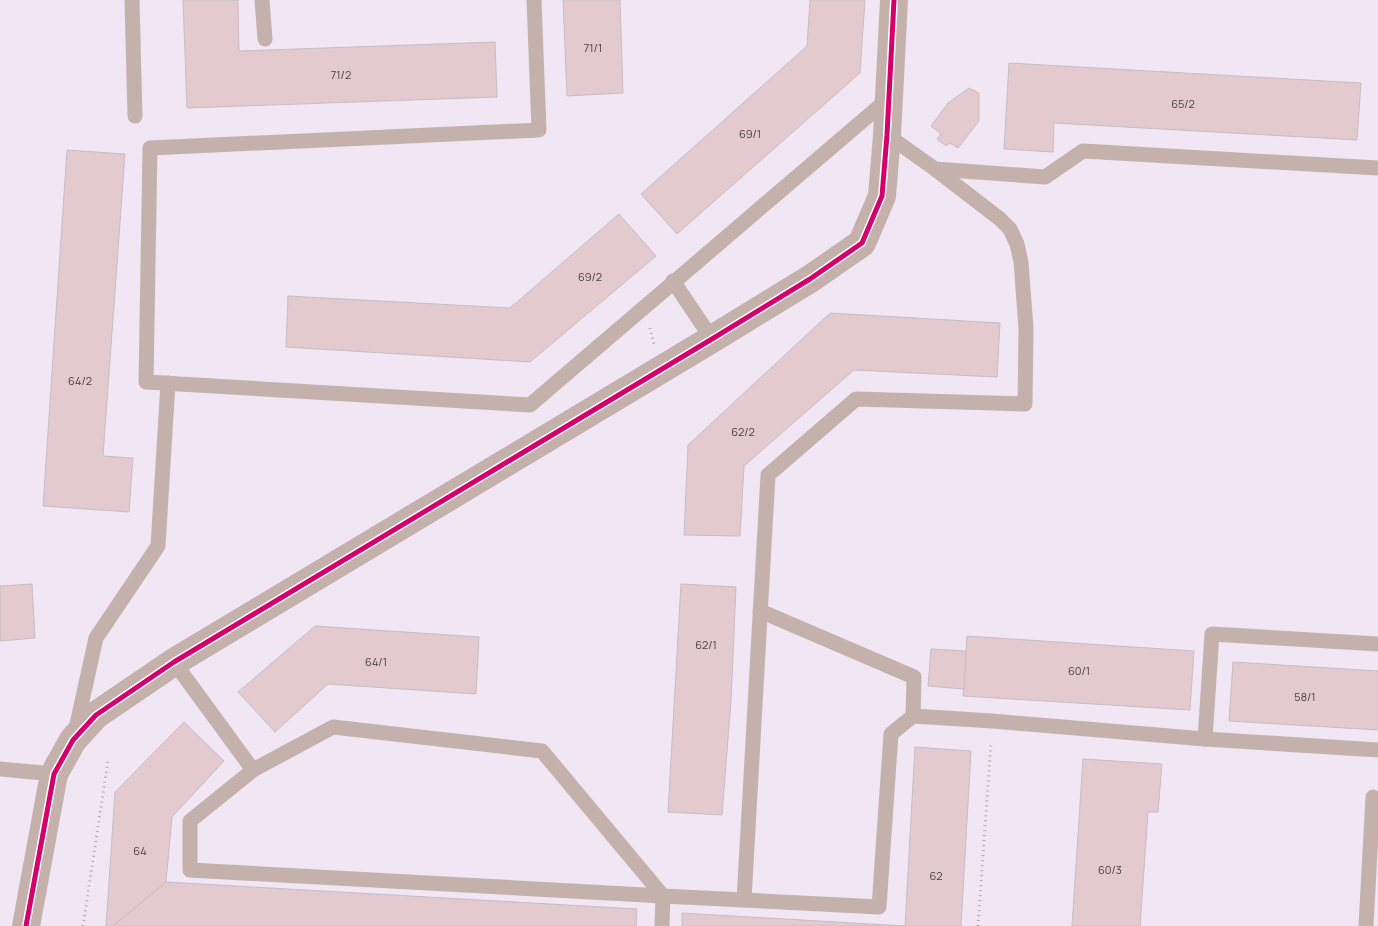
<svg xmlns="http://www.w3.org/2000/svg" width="1378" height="926" viewBox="0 0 1378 926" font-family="Manrope,sans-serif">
<rect width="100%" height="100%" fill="#f1e7f4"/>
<g fill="#e2cace" stroke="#c8bdc2">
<path d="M183 0H238L239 51 495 42 497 97 187 108Z"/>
<path d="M563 0H620L623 93 567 96Z"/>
<path d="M810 0H865L860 73 677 234 641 194 807 46Z"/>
<path d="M1009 63 1361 83 1357 140 1054 123 1053 152 1004 149Z"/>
<path d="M969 88 979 93V121L958 148 950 143 946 146 937 139 941 134 931 126 948 103Z"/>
<path d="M67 150 125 154 103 456 133 458 129 512 43 506Z"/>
<path d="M619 214 656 256 530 362 286 347 288 296 510 308Z"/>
<path d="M830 313 1000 323 997 377 854 370 744 466 740 536 684 535 688 445Z"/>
<path d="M32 584 35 638 0 641V586Z"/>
<path d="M681 584 736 587 731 701 722 815 668 812Z"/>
<path d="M315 626 479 637 476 694 328 684 275 732 238 692Z"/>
<path d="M967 636 1194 651 1190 710 963 696Z"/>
<path d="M931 649 966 651 964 689 928 686Z"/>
<path d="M1233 662 1378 671V730L1229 721Z"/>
<path d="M184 722 224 761 172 817 166 882 113 926H106L115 792Z"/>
<path d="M915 747 971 751 961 926H682V913L905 926Z"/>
<path d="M1083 759 1162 764 1158 812H1148L1140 926H1072Z"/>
<path d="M166 882 637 909 636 926H113Z"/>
</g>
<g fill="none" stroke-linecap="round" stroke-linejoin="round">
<g stroke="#b4a6a5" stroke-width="3" stroke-dasharray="1 4" stroke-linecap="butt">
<path d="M650 328 654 344"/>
<path d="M83 926 108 761"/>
<path d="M978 926 991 742"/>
</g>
<g stroke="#c5b1ab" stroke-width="15">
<path d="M132 0 135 116"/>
<path d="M262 0 265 39"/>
<path d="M534 0 539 130 150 148 146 382 530 405 888 99"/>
<path d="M887 135 935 169 1045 177 1083 151 1378 168"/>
<path d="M673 281 712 339"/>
<path d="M760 611 914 677 913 716"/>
<path d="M1378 644 1212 634 1205 739 1378 750"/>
<path d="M174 662 253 770 333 727 542 751 663 896"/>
<path d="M75 733 96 638 158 546 168 383"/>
<path d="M0 769 54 774"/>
<path d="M253 770 190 821V870L663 896"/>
<path d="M744 900 879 907 891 734 913 716 992 721 1205 739"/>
<path d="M662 926 663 896 744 900 768 475 856 399 1025 404 1026 328 1021 262 1017 244 1010 229 1000 219 935 169"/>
<path d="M1366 926 1373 797"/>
</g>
<path stroke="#c5b1ab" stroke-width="28" d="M26 926 54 774 73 740 96 715 174 662 712 339 810 279 862 243 882 196 887 135 894 0"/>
<defs>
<path id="cycleway" d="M26 926 54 774 73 740 96 715 174 662 712 339 810 279 862 243 882 196 887 135 894 0"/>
</defs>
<use href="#cycleway" stroke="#fff" stroke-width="8"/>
<use href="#cycleway" stroke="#d6006c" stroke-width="5"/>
</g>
<g text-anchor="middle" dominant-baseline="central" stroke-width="4" stroke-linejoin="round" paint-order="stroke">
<g font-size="11" fill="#473c43">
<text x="593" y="47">71/1</text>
<text x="341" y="74">71/2</text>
<text x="1183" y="103">65/2</text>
<text x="750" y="133">69/1</text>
<text x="590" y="276">69/2</text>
<text x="80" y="380">64/2</text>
<text x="743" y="431">62/2</text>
<text x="706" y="644">62/1</text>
<text x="376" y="661">64/1</text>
<text x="1079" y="670">60/1</text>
<text x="1305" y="696">58/1</text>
<text x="140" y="850">64</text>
<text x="1110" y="869">60/3</text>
<text x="936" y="875">62</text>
</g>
</g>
</svg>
